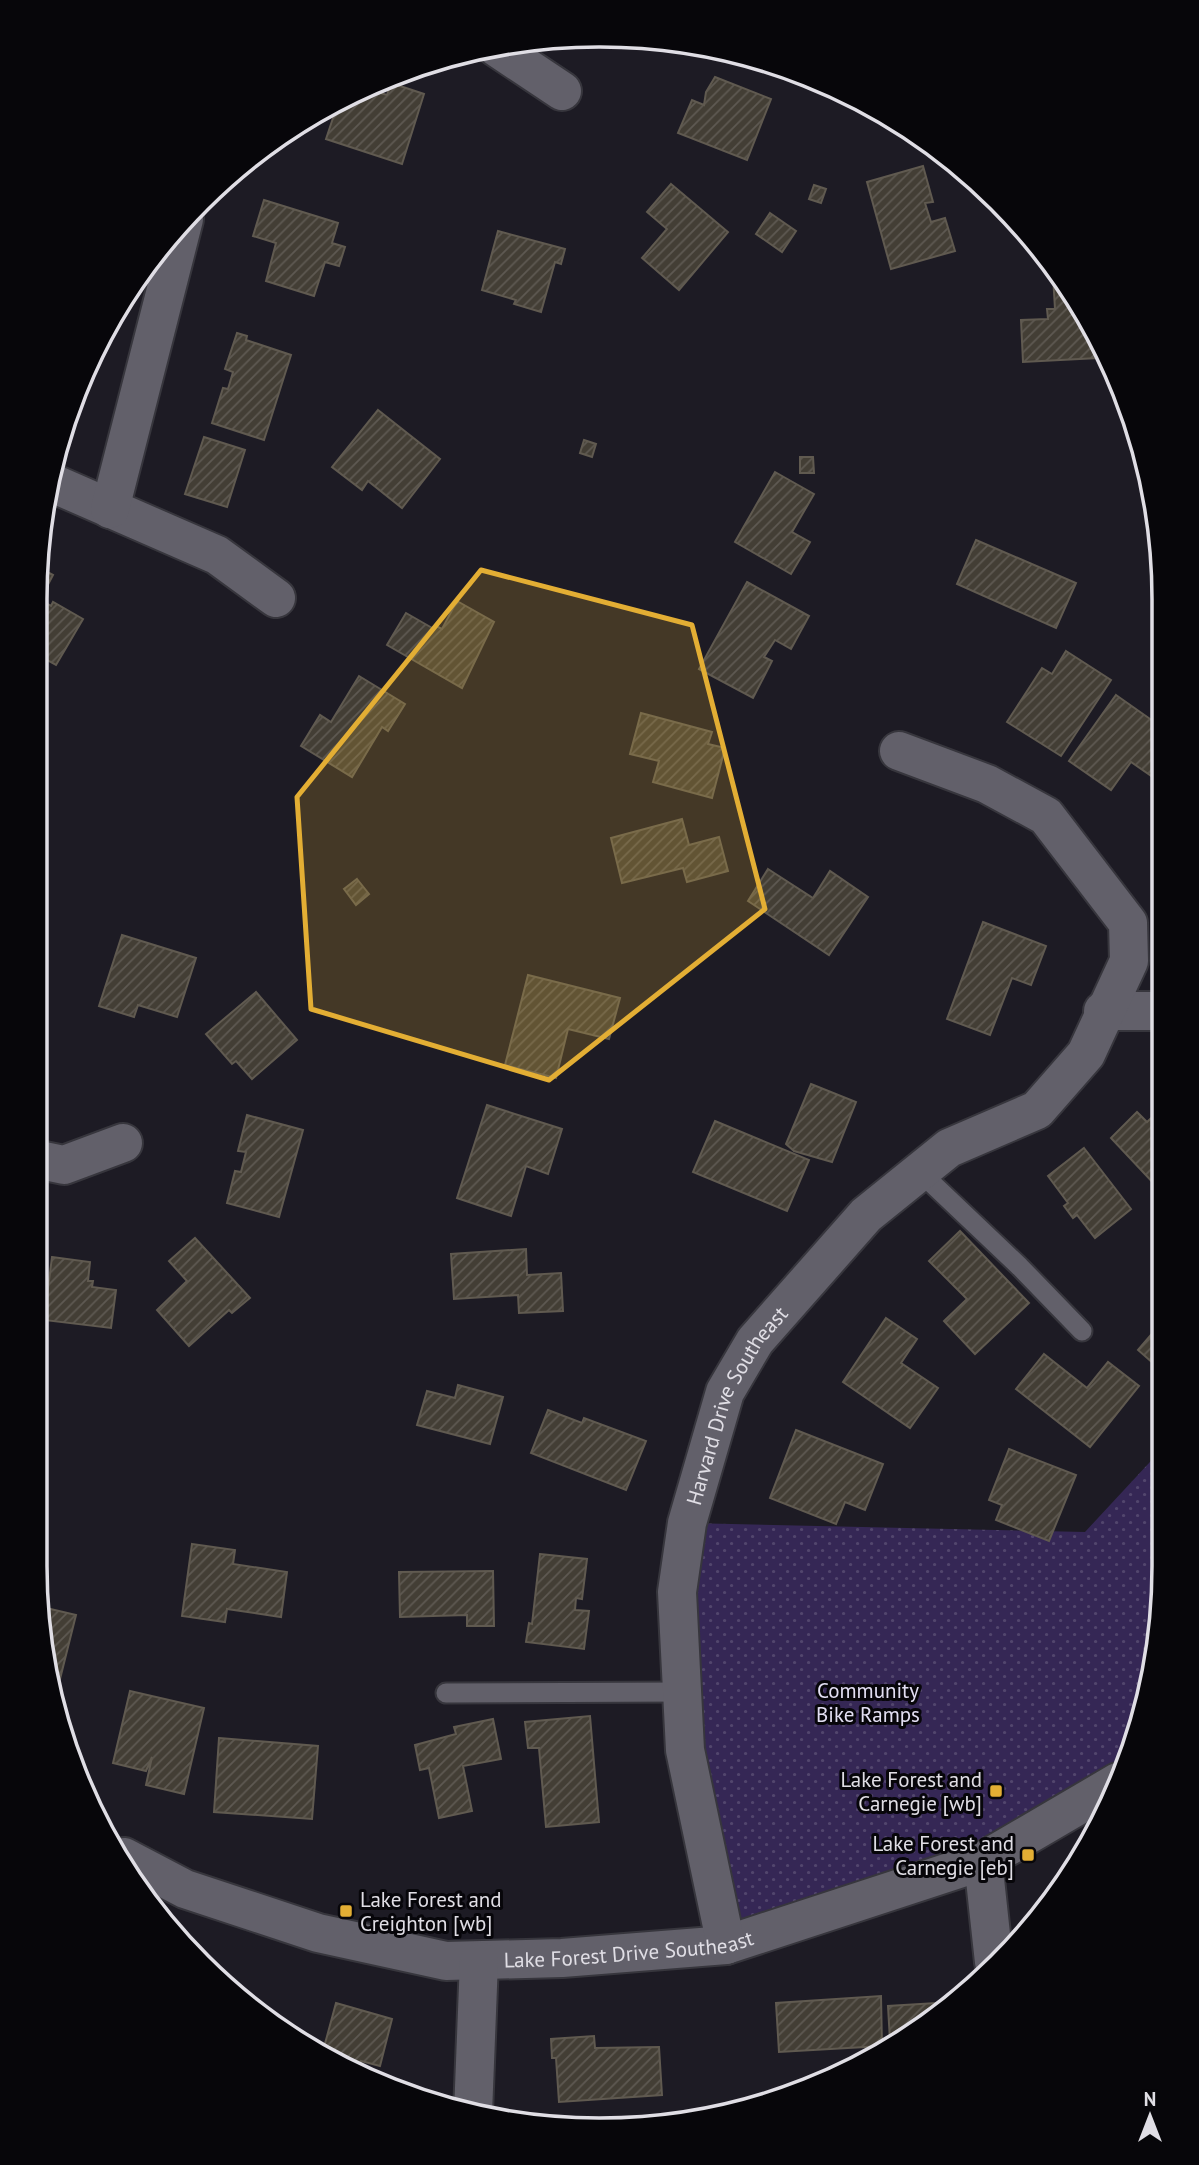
<svg xmlns="http://www.w3.org/2000/svg" width="1199" height="2165" viewBox="0 0 1199 2165" font-family="'PT Sans',sans-serif">
<defs>
<pattern id="park-dots" width="8" height="8" patternUnits="userSpaceOnUse" patternTransform="scale(1.75)"><rect width="8" height="8" fill="#352755"/><path d="M2 2h.1M6 6h.1" fill="none" stroke="#52466d" stroke-width="1.8" stroke-linecap="round"/></pattern>
<pattern id="building-hatch" width="6" height="6" patternUnits="userSpaceOnUse" patternTransform="scale(1.75)"><rect width="6" height="6" fill="#433e35"/><path d="M-1 1l2-2M0 6l6-6M5 7l2-2" fill="none" stroke="#5e5952"/></pattern>
</defs>
<rect width="100%" height="100%" fill="#1d1b24"/>
<path fill="url(#park-dots)" d="M1162 1449 1163 1602 1134 1747 1112 1796 726 1945 677 1592 687 1523 1085 1532Z"/>
<g fill="url(#building-hatch)" stroke="#605a50" stroke-width="2">
<path d="M715 77 771 99 747 160 678 133 692 100 704 105 706 92Z"/>
<path d="M391 83 424 94 402 164 326 139 339 100 364 88 387 95Z"/>
<path d="M923 166 933 202 925 203 931 222 945 218 955 251 891 269 867 182Z"/>
<path d="M671 184 728 232 679 290 642 258 667 229 647 212Z"/>
<path d="M814 185 826 189 821 203 809 199Z"/>
<path d="M264 200 338 223 332 243 345 247 339 266 325 262 314 296 266 281 276 243 253 236Z"/>
<path d="M770 213 796 231 782 252 756 234Z"/>
<path d="M498 231 565 249 561 264 555 262 541 312 514 304 516 300 482 290Z"/>
<path d="M1059 274 1069 286 1097 344 1098 358 1023 362 1021 320 1048 319 1047 309H1055L1053 275Z"/>
<path d="M237 333 247 336 246 340 291 355 264 440 212 423 223 388 228 389 233 372 225 369Z"/>
<path d="M378 410 440 459 402 508 368 481 362 490 332 467Z"/>
<path d="M204 437 245 450 227 507 185 494Z"/>
<path d="M584 440 596 444 592 457 580 453Z"/>
<path d="M800 457H813L814 473H800Z"/>
<path d="M775 472 814 494 792 532 810 542 791 574 735 542Z"/>
<path d="M976 540 1076 583 1056 628 957 584Z"/>
<path d="M36 566 53 575 40 600 51 606 53 602 83 619 56 665 36 654Z"/>
<path d="M747 582 809 616 791 649 775 640 764 657 772 661 753 698 699 669Z"/>
<path d="M457 601 494 622 462 688 387 645 406 613 434 629 436 626 442 629Z"/>
<path d="M1066 651 1111 680 1061 756 1007 722 1042 668 1052 674Z"/>
<path d="M359 676 405 704 388 731 382 727 352 777 301 746 320 715 331 722Z"/>
<path d="M1116 695 1160 726V782L1131 762 1111 790 1069 761Z"/>
<path d="M641 713 712 732 708 744 725 748 712 798 653 782 659 761 630 754Z"/>
<path d="M682 819 689 845 719 837 728 871 687 882 683 868 622 883 611 838Z"/>
<path d="M768 869 813 898 830 871 868 897 829 955 748 901Z"/>
<path d="M357 879 369 894 356 905 344 889Z"/>
<path d="M983 922 1046 946 1031 985 1012 978 990 1035 947 1019Z"/>
<path d="M122 935 196 958 177 1017 138 1005 134 1017 99 1006Z"/>
<path d="M528 975 620 998 609 1039 568 1029 556 1078 505 1065Z"/>
<path d="M256 992 297 1040 252 1079 236 1061 232 1064 206 1034Z"/>
<path d="M811 1084 856 1102 832 1162 794 1151 786 1144Z"/>
<path d="M487 1105 562 1129 548 1174 526 1166 511 1216 457 1198Z"/>
<path d="M1161 1109V1187L1159 1189 1111 1138 1137 1112 1147 1122Z"/>
<path d="M247 1115 303 1130 279 1217 227 1203 235 1171 241 1172 246 1152 238 1151Z"/>
<path d="M715 1121 809 1160 787 1211 693 1172Z"/>
<path d="M1084 1148 1131 1209 1095 1238 1077 1215 1073 1218 1064 1206 1068 1203 1048 1176Z"/>
<path d="M960 1231 1029 1303 975 1354 944 1321 967 1299 929 1261Z"/>
<path d="M195 1238 250 1298 232 1313 229 1310 189 1346 157 1310 187 1281 169 1261Z"/>
<path d="M526 1249 527 1275 561 1273 563 1311 519 1313 518 1295 454 1299 451 1254Z"/>
<path d="M52 1257 90 1262 88 1281H93L92 1287 116 1290 111 1328 44 1320Z"/>
<path d="M886 1318 917 1339 901 1363 938 1388 910 1428 843 1382Z"/>
<path d="M1162 1322V1371L1138 1350Z"/>
<path d="M1044 1354 1087 1388 1108 1362 1139 1386 1090 1447 1016 1389Z"/>
<path d="M458 1385 503 1397 490 1444 417 1425 427 1391 455 1398Z"/>
<path d="M548 1410 582 1423 584 1418 646 1441 626 1490 531 1453Z"/>
<path d="M796 1430 883 1464 865 1510 845 1502 836 1524 770 1498Z"/>
<path d="M1009 1449 1076 1475 1049 1541 996 1520 1002 1505 989 1500Z"/>
<path d="M192 1544 235 1550 233 1564 287 1572 281 1617 227 1609 225 1622 182 1616Z"/>
<path d="M540 1554 587 1559 582 1599 576 1598 575 1610 589 1611 584 1649 526 1642 529 1623 532 1624Z"/>
<path d="M493 1571 494 1626H467V1615L400 1617 399 1572Z"/>
<path d="M42 1607 76 1615 59 1683 54 1682Z"/>
<path d="M130 1691 204 1708 184 1794 146 1785 152 1757 146 1771 113 1763Z"/>
<path d="M590 1716 599 1822 546 1827 539 1748H528L525 1722Z"/>
<path d="M493 1719 501 1759 463 1766 472 1811 439 1818 429 1768 420 1770 415 1745 456 1734 454 1727Z"/>
<path d="M219 1738 318 1746 312 1819 214 1812Z"/>
<path d="M881 1996 882 2046 779 2052 776 2003Z"/>
<path d="M336 2003 392 2019 380 2066 361 2061 359 2068 323 2051Z"/>
<path d="M936 2003 937 2012 890 2041 888 2006Z"/>
<path d="M594 2036 595 2048 659 2047 662 2095 559 2102 556 2058H552L551 2039Z"/>
</g>
<g fill="none" stroke-linecap="round" stroke-linejoin="round">
<defs>
<g id="service">
<path d="M919 1171 1020 1267 1082 1331"/>
<path d="M446 1693 683 1692"/>
</g>
<g id="minor">
<path d="M496 47 562 91"/>
<path d="M52 483 217 555 276 598"/>
<path d="M110 509 184 219"/>
<path d="M1103 1011H1161"/>
<path d="M35 1159 64 1165 123 1143"/>
<path id="s1" d="M124 1857 185 1889 318 1933 446 1961 562 1958 726 1945 983 1861 1118 1782"/>
<path d="M983 1861 994 1962"/>
<path id="s2" d="M726 1945 685 1750 677 1592 687 1523 725 1392 755 1341 866 1215 949 1148 1037 1110 1086 1054 1129 961 1128 923 1046 816 987 784 899 751"/>
<path d="M473 2113 479 1961"/>
</g>
</defs>
<use href="#service" stroke="#37363d" stroke-width="23"/>
<use href="#minor" stroke="#37363d" stroke-width="42"/>
<use href="#service" stroke="#62606a" stroke-width="19"/>
<use href="#minor" stroke="#62606a" stroke-width="38"/>
</g>
<path fill="#e3ae34" fill-opacity="0.2" stroke="#e3ae34" stroke-width="5" stroke-linejoin="round" d="M481 570 692 625 765 909 549 1080 311 1009 297 797Z"/>
<g fill="#e3ae34" stroke="#07060a" stroke-width="2.5">
<rect x="989" y="1784" width="14" height="14" rx="3.5"/>
<rect x="1021" y="1848" width="14" height="14" rx="3.5"/>
<rect x="339" y="1904" width="14" height="14" rx="3.5"/>
</g>
<g text-anchor="middle" dominant-baseline="central" stroke-width="6" stroke-linejoin="round" paint-order="stroke">
<g font-size="21" fill="#e0dee5" stroke="#07060a">
<text stroke="none"><textPath href="#s2" startOffset="556">Harvard Drive Southeast</textPath></text>
<text stroke="none"><textPath href="#s1" startOffset="523">Lake Forest Drive Southeast</textPath></text>
</g>
<g font-size="21" fill="#e3dff3" stroke="#07060a">
<text x="868" y="1690">Community<tspan x="868" dy="24">Bike Ramps</tspan></text>
</g>
<g font-size="21" fill="#e0dee5" stroke="#07060a" text-anchor="end">
<text x="982" y="1779">Lake Forest and<tspan x="982" dy="24">Carnegie [wb]</tspan></text>
<text x="1014" y="1843">Lake Forest and<tspan x="1014" dy="24">Carnegie [eb]</tspan></text>
<text x="360" y="1899" text-anchor="start">Lake Forest and<tspan x="360" dy="24">Creighton [wb]</tspan></text>
</g>
</g>
<path d="M0 0H1199V2165H0ZM599 47H600A552 552 0 0 1 1152 599V1566A552 552 0 0 1 600 2118H599A552 552 0 0 1 47 1566V599A552 552 0 0 1 599 47Z" fill="#07060a" fill-rule="evenodd"/>
<path fill="none" stroke="#e0dee5" stroke-width="3.5" d="M599 47H600A552 552 0 0 1 1152 599V1566A552 552 0 0 1 600 2118H599A552 552 0 0 1 47 1566V599A552 552 0 0 1 599 47Z"/>
<g transform="translate(1150 2116)" stroke="#07060a" stroke-width="5" paint-order="stroke">
<path d="M0-5L12 26L0 18L-12 26Z" fill="#e0dee5"/>
<text y="-10" font-size="19" font-weight="bold" text-anchor="middle" fill="#e0dee5">N</text>
</g>
</svg>
